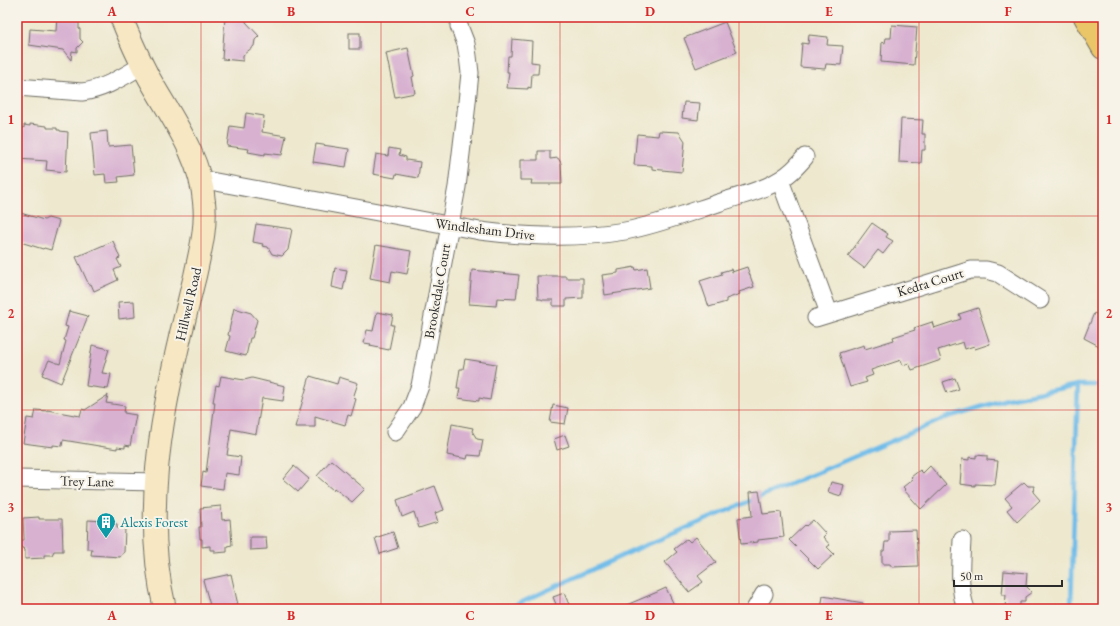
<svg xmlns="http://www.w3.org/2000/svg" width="1120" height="626" viewBox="0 0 1120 626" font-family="'EB Garamond',serif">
<rect width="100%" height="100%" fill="#f7f3e8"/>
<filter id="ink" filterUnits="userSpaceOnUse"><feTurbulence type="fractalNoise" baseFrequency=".025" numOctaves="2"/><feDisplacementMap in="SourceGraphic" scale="8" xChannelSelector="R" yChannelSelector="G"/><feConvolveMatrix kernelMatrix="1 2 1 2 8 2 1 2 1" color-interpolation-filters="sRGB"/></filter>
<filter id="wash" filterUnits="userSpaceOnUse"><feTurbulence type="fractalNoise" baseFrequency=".012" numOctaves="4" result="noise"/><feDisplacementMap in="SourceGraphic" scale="16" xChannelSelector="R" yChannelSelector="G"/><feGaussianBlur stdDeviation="0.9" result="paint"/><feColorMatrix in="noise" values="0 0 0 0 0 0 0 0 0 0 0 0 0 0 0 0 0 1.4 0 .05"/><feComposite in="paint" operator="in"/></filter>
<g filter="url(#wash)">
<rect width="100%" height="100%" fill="#ede8ce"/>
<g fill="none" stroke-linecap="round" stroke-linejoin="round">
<g stroke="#6fbce9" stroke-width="4.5">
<path d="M507 609 637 549 948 417 1007 399 1078 385H1103"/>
<path d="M1071 609 1078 385"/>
</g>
</g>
<g id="blocks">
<g fill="#d8b1d1">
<path d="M57 17 79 18V29H80V39L83 42 77 48V52L72 51 71 60 63 50 29 45 30 29 56 31Z"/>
<path d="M225 17H246V22L259 36 255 40 254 46 243 55V61L222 59Z"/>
<path d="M725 22 737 52 696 68 684 38Z"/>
<path d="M892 25 917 27 914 65 881 62 882 42 885 43 886 38H891Z"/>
<rect x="349" y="33" width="11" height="16"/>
<path d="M809 35 828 37 827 45 843 46 841 65 826 64 825 69 800 67 802 43 808 44Z"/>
<path d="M512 39 532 41 531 62 539 63 538 74H532L531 88 528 87V89L507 88 509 72H507L508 56H511Z"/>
<path d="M408 48 414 76 412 77 415 93 395 97 386 53Z"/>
<path d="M684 102 700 103 698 120 682 118Z"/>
<path d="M246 113 264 116 262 132 286 136 282 155 265 153V155L248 152 249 149 227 146 230 126 244 128Z"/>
<path d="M901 119 923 120 922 134H925V150H922L921 163 899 162Z"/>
<path d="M30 124 47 126V128H57V130H60V131L68 132 66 172 46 170 47 161 17 159V127L24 128V125L30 126Z"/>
<path d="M107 131 108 147 131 145 134 175 118 177 119 182 106 183 105 174 95 175 91 133Z"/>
<path d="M659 131 679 132 685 141 682 172 652 169V166L634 165 637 134 658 136Z"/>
<path d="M316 144 349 149 346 167 313 162Z"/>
<path d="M389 148 400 150 399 155 406 157V160L420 162 418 178 396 174 395 178 373 174 376 154 388 156Z"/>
<path d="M538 151H550V159L558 158 561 163 562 184H531L532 180H520V160H538Z"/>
<path d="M17 212 44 220 48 218 59 221 51 250 44 248 43 249 17 241Z"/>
<path d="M872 223 888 234 886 237 893 241 883 254 878 250 864 268 848 256Z"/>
<path d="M256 224 292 229 288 250 282 256 272 254 268 247 262 246 263 244 253 242Z"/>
<path d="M113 241 120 258 117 259 121 267 114 270 118 280 94 291 91 284 89 285 76 257Z"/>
<path d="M376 245 411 251 407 274 392 271 390 282 370 278Z"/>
<path d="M635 267 636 270 647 268 650 288 605 295 602 275 618 273V270Z"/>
<path d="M747 267 754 287 739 292 740 294 726 299V302L709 307 700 281 722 274 721 272 731 269 732 272Z"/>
<path d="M335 268 347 270 343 290 332 287Z"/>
<path d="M472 270 519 275 516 299 497 298 496 306 469 304Z"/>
<path d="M537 276H566V278H583V298L566 299V306H553V300H543L541 299H538Z"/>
<path d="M134 301 135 317 119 319 118 302Z"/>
<path d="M234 308 251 313 257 320 252 338H250L246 356 226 351 230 336 228 335Z"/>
<path d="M978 308 990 344 975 349 974 346 965 349 963 342 938 350 941 360 912 370 909 363 903 365 901 360 871 370 873 375 865 378 867 382 850 387 839 353 864 345 865 349 894 340 893 337 915 330 914 328 932 322 934 328 961 319 959 314Z"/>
<path d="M69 311 88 316 61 383 42 375 49 360 60 364 66 341 64 340 68 327 65 326Z"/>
<path d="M377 312 393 315 391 325H394L389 350 370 346 371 344 364 343 367 330 373 331Z"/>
<path d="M1094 313 1103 317V348L1084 338Z"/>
<path d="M92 345 109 349 102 373 111 374 108 389 86 386Z"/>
<path d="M465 359 496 364 490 400 479 398V401L458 398 460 388H457L460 369H463Z"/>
<path d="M221 376 244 380 252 378 285 386 283 401 262 398 256 434 231 429 227 455 241 457 239 475 225 473 223 489 201 486 203 472 206 473 215 402H213L216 385 219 386Z"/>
<path d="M310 376 337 384 339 377 358 383 353 398 356 399 351 416 348 415 345 425 315 416V427H295Z"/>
<path d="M955 378 959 389 947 393 943 382Z"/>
<path d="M108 395 106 403 125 406 124 413 136 415 130 446 125 445V448L117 447V449L63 440 62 446 53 445V447L23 443 27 418 34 419 36 410 47 411V410L80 416 82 409 85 410Z"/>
<path d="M553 405 568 408 565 424 550 422Z"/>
<path d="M452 424 473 428 472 431 477 439 483 440 480 456 468 455 467 459 447 455Z"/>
<path d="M565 435 569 446 557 450 554 439Z"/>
<path d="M976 455 987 456V460L998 461 995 485 975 484V486L960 484 962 459 969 460V457L976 458Z"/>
<path d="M331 460 365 489 352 502 334 488 333 490 317 476Z"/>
<path d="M294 466 309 479 298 492 283 479Z"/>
<path d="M930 466 946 485 921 509 904 490 905 489 903 487 913 479 911 477 920 470 923 473Z"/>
<path d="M831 482 844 485 841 496 828 492Z"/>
<path d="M1024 482 1028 486H1034L1033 492 1040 500 1017 522 1007 510 1012 506 1005 498Z"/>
<path d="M435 486 444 510 435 513 438 522 419 528 414 512 402 517 397 500Z"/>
<path d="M759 491 763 514 781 512 784 537 758 540V542L741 544 738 518 752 516 750 492Z"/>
<path d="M221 506 222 520 230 519 232 545 227 546V552L215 553V550H210V546L202 547V539H200L199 527H201L200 508Z"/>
<path d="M39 517V519H62L63 551H54L52 555H44V558L25 559V550L17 543V541L24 540 23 518Z"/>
<path d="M88 520 103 521V523L117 524V528L125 529 124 552 120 557 91 555 92 549H87Z"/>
<path d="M813 520 826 534 823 537 830 545 827 547 834 554 818 569 789 540 805 525 806 526Z"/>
<path d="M916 530 918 566 892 567 890 564H882V551H884L885 542H889V531Z"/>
<path d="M393 532 398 548 380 554 375 538Z"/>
<path d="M250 537H266L267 549 250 550Z"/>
<path d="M696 537 716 562 698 576 703 582 689 592 665 562 677 552 674 549 687 539 690 542Z"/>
<path d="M1004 571 1027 573 1026 586 1032 592 1025 597V602H1020V609L1005 608 1006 595H1002Z"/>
<path d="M231 574 238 605 230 607 231 609H211L203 580Z"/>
<path d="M666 588 676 609H617L655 593Z"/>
<path d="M564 593 571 609H558L553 597Z"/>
<path d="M823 596 863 603V609H821Z"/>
</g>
</g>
</g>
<g filter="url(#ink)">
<use href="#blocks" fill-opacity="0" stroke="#6f6d64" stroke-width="1"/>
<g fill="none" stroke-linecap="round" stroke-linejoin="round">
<defs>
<g id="street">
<path d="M17 87 82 92C105 89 124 76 143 65"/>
<path d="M200 179 480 231C528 237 577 239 625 231 657 225 688 213 718 203 744 194 773 189 793 170 797 166 801 162 805 157"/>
<path d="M780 180 829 313"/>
<path d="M816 318 971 270H986L998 273 1040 300"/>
<path d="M395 432 412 407 420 386 457 187 466 112 470 73 468 56 466 44 459 26"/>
<path d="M17 479 157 482"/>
<path d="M962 540C961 564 958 587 966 609"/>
<path d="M755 609 764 594"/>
</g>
<path id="secondary" d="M121 17C129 37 138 57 148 76 170 116 201 156 204 202 207 227 200 252 195 276 190 295 186 314 181 333 160 422 143 518 165 609"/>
<path id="highway" d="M1085 17 1103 48"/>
</defs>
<use href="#street" stroke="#6f6d64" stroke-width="19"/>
<use href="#secondary" stroke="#6f6d64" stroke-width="24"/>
<use href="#highway" stroke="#6f6d64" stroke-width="24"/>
<use href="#street" stroke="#fff" stroke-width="17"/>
<use href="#secondary" stroke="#f7e8c3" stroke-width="22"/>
<use href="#highway" stroke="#ebc669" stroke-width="22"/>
</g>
</g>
<path fill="none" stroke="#d62828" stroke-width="1" stroke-opacity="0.55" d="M201 17V609M381 17V609M560 17V609M739 17V609M919 17V609M17 216H1103M17 410H1103"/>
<defs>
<symbol id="building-pin" viewBox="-11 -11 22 30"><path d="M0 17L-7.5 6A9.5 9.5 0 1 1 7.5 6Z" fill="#0f9aa8" stroke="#f7f3e8"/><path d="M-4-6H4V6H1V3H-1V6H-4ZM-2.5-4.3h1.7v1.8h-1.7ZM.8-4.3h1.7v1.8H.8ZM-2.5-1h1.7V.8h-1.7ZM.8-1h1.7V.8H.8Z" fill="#fff"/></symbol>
</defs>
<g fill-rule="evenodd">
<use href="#building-pin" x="95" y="511" width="22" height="30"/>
</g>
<g text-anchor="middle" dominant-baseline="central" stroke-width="4" stroke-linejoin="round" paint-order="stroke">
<g font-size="14" fill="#2b2b2b" stroke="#f7f3e8">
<text transform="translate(485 229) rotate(7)">Windlesham Drive</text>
<text transform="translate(930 282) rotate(-17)">Kedra Court</text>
<text transform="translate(437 291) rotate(-80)">Brookedale Court</text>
<text transform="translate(188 304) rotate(-77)">Hillwell Road</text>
<text transform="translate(87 481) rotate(1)">Trey Lane</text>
</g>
<g font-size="14" fill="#0d838f" stroke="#f7f3e8" text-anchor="start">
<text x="120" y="522">Alexis Forest</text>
</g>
</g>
<rect width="1120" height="626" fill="none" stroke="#f7f3e8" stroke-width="44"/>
<path d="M954 580v6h108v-6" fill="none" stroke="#2b2b2b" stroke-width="2"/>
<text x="960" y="580" font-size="12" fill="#2b2b2b" stroke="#f7f3e8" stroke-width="3" paint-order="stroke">50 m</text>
<rect x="22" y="22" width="1076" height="582" fill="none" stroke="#d62828" stroke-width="1.5"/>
<g font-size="13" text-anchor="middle" font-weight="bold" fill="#d62828">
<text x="112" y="16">A</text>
<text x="291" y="16">B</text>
<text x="470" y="16">C</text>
<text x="650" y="16">D</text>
<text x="829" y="16">E</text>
<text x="1008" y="16">F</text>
<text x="11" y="124">1</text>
<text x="1109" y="124">1</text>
<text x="11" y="318">2</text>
<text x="1109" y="318">2</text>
<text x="11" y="512">3</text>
<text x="1109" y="512">3</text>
<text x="112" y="620">A</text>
<text x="291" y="620">B</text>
<text x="470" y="620">C</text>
<text x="650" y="620">D</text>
<text x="829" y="620">E</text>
<text x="1008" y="620">F</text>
</g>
</svg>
